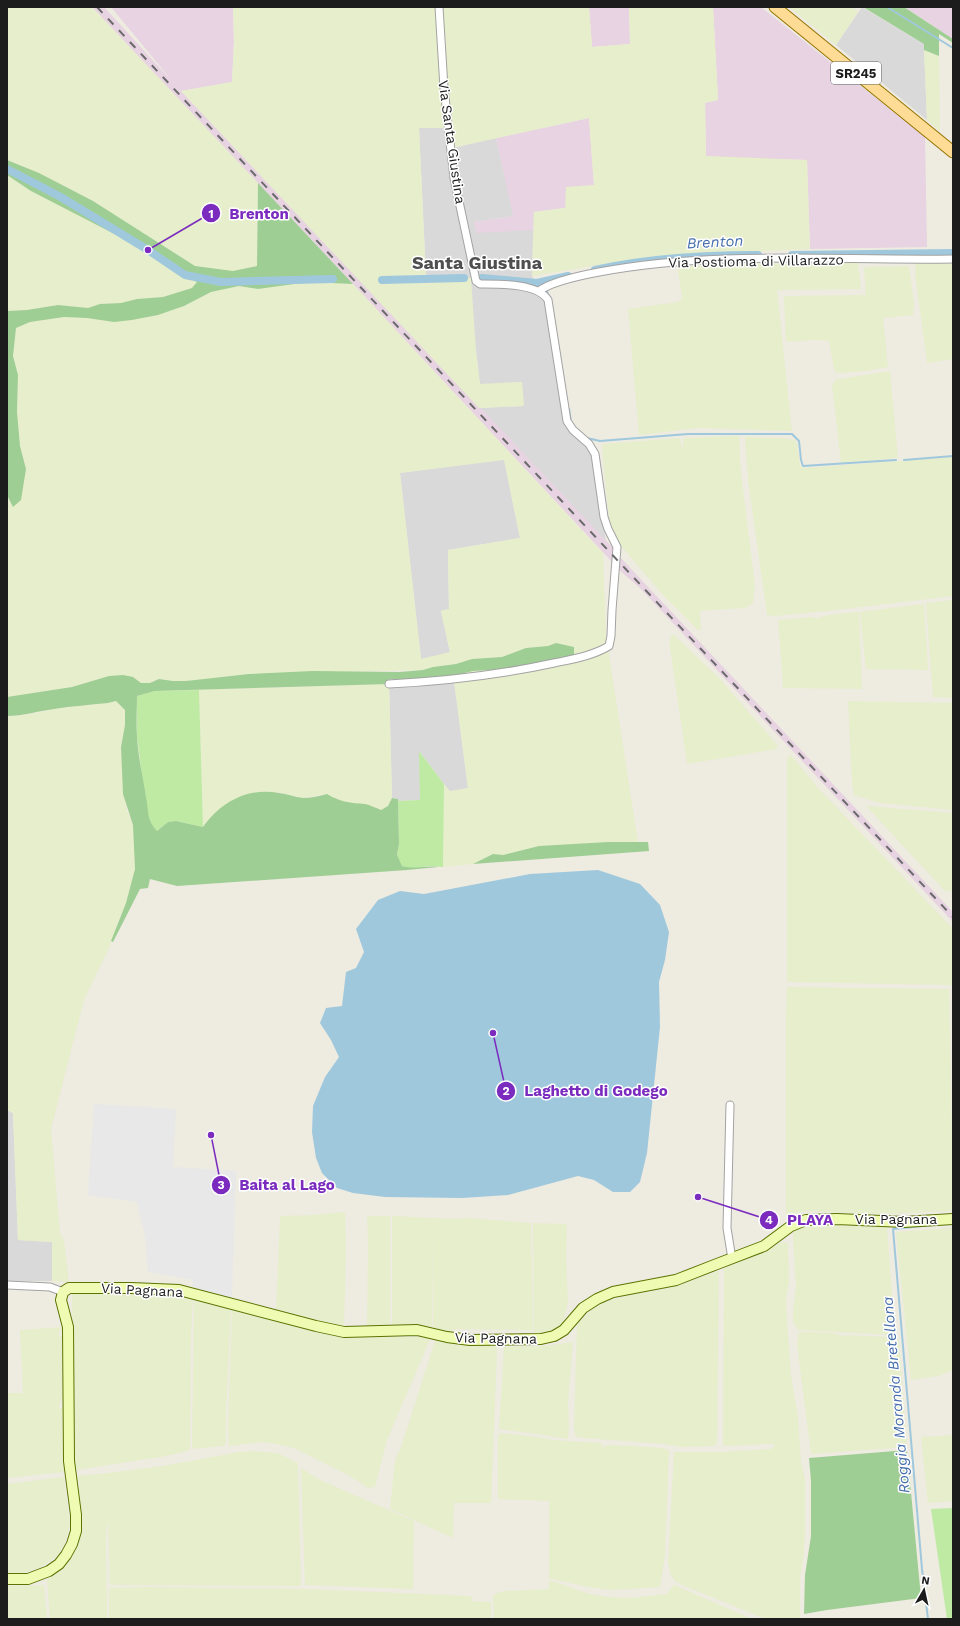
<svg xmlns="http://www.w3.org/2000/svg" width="960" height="1626" viewBox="0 0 960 1626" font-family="'Work Sans',sans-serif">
<rect width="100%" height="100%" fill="#eeebe1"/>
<g fill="#dad9d9">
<path d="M862 7 924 44 927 120 836 45Z"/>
<path d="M419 128H446L449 149 496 138 514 216 474 222 477 233 534 212 532 276 546 302 566 424 595 457 606 542 479 408 523 406 522 382 480 385 476 351 447 277H426Z"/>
<path d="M504 459 520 538 448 550 449 609 441 611 450 653 421 659 400 473Z"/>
<path d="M389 679 454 681 468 788 450 792 420 752V800L398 801V799L392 798Z"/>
<path d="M7 1110 13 1113 18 1240 52 1242V1281H7Z"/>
</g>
<g fill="#e7d3e1">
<path d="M92 7H104L173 82 111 7H233L234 42 232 82 181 91 615 550 613 563 353 284Z"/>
<path d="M589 7H629L630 44 592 47Z"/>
<path d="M713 7H761L925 137 927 247 810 249 807 160 706 157 705 103 718 99Z"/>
<path d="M904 7H953V39L917 15Z"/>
<path d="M589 118 594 186 565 208 533 212V230L477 233 474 222 513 216 496 138Z"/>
<path d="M619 556 953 912V922L640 588 618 569Z"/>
</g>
<g fill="#e7eecb" fill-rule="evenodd">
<path d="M7 7H92L258 183 257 266 233 271 195 266 93 201 39 173 7 160Z"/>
<path d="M233 7H589L592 47 630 44 629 7H713L718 100 705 103 706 156 807 160 810 249 712 253 622 261 532 276 534 212 565 208 566 187 594 185 589 118 460 146 449 149 446 128H419L426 277 471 278 476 351 480 384 522 382 524 406 479 408 181 91 232 82 234 42Z"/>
<path d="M789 7H852L858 12 836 45Z"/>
<path d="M924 50 939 56 940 131 927 120Z"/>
<path d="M7 175 31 191 126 240 183 276 197 282 192 288 163 297 137 299 121 303 100 304 88 308 58 305 27 310 7 311Z"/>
<path d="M858 263 861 289 777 290 792 431 697 428 639 435 628 309 678 302 682 298 678 270 680 266 736 264Z"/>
<path d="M916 263H953V359L927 363 915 273Z"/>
<path d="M909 266 914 304 913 315 883 318 888 367 865 371 839 373 835 372 834 369 829 341 814 340 786 342 784 296 866 295 864 268 869 267Z"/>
<path d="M309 282 353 284 603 553 606 635 638 842 539 846 503 855 493 854 473 864 443 867 444 784 450 791 468 788 454 681 465 673 473 671 512 669 556 643 548 646 526 648 502 657 472 659 456 664 433 667 423 670 249 674 186 681H173L159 679 150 683H141L133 677 109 676 72 687 7 697V495L13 507 26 469 20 446 17 412 18 375 13 356 16 328 30 322 64 317 87 318 114 322 132 320 158 315 184 306 211 292 239 286 258 289ZM504 460 520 538 448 550 449 609 441 611 450 652 421 659 400 473Z"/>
<path d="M890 371 898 458 841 463 832 385 836 380 840 379Z"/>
<path d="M739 436 741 473 755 585 753 603 745 608 700 611 701 630H698L664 596 622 547 612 531 609 520 602 446 603 444 680 438 682 451 684 438 708 437V442L709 437Z"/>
<path d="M745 437 780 438 795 440 797 444 800 466 804 468 953 457V596L827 611 774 616 767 615 748 480Z"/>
<path d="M953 600V698L933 697 926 603Z"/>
<path d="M924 604 928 670 866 669 860 612Z"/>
<path d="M859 612 862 689 783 688 778 620 813 617 816 619 828 615Z"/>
<path d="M672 635 675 636 718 677 774 741 778 746 777 749 687 764 669 641Z"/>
<path d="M389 684 392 798 388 806 381 810 366 804 357 805 337 800 327 794 303 798 278 792 211 816 203 827 199 690Z"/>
<path d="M116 701 125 710V725L121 747 127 811 133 825 135 869 126 903 117 924 109 948 84 1000 51 1129 60 1233 64 1241 69 1282 52 1281V1242L18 1240 13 1113 7 1110V716H16L37 713 53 709 108 703Z"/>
<path d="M848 701 953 703V810L880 803 854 795 852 784Z"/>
<path d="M791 755 818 788 953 929V985L787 982V758Z"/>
<path d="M866 806 953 813V890L946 892Z"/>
<path d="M787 987 949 989 953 1198 951 1211 885 1214 805 1211 786 1217V1015Z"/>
<path d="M345 1212 346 1248 344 1328 276 1309 280 1216 312 1215Z"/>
<path d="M367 1216H390V1326H367L368 1244Z"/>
<path d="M392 1216 455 1219 469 1218 531 1223 533 1330 457 1329 446 1332 433 1329V1221L432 1329 424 1326H392Z"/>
<path d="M533 1223 567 1224 566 1255 568 1303 563 1323 556 1329 549 1332 534 1334Z"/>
<path d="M814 1224 887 1227 895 1335 798 1330 793 1322V1310L796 1287 793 1235 794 1231 799 1227Z"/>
<path d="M953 1228V1370L938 1376 911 1380 896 1232Z"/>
<path d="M782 1242 788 1243 789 1282 786 1298 787 1320 791 1375 798 1418 801 1462 805 1479V1530L804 1553 800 1578V1619H766L682 1585 675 1581 671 1575 668 1563 674 1452H721L771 1449 775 1446 774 1444H768L728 1446 723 1445 724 1268 760 1254Z"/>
<path d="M719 1271 717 1442 715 1446 682 1447 664 1444 584 1438 575 1436 574 1427 577 1324 596 1306 608 1301 631 1295 670 1288Z"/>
<path d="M72 1293H137L193 1299 191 1333 190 1450 167 1456 75 1470 73 1469Z"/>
<path d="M194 1299 231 1309 226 1414V1443L223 1446 192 1449Z"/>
<path d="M232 1309 337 1337H431L387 1440 375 1487 368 1488 350 1476 294 1448 276 1444 262 1442 229 1446 228 1429Z"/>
<path d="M62 1327V1330H59V1336H62L63 1401H60L59 1408H63L64 1472 7 1478V1393H23L20 1330Z"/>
<path d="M799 1332 833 1333 843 1336 847 1335 891 1337 899 1341 907 1447 811 1454 797 1344Z"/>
<path d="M436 1338 491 1344 496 1346 497 1352 491 1503H454L453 1538 390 1509 395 1461 402 1444Z"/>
<path d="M573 1342 568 1402 569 1426 568 1439 537 1434 499 1429 504 1347 545 1346Z"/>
<path d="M500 1433 537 1437 553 1440 601 1443 602 1447 609 1445 632 1446 662 1448 669 1450 665 1555 660 1587 612 1590 588 1587 549 1578V1501L498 1499V1438Z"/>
<path d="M953 1435V1501L928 1503 921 1437Z"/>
<path d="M254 1451 277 1453 298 1463 301 1586 110 1585 108 1523 107 1524 106 1541 107 1619H50L47 1580 68 1558 77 1488 80 1487 79 1481 75 1480 74 1476 100 1474 163 1466 239 1452Z"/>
<path d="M301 1468 320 1480 414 1521 413 1589 305 1585Z"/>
<path d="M64 1477 70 1526 64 1545 58 1555 41 1567 23 1573H7V1484Z"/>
<path d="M549 1580 590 1594 607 1597 630 1598 667 1594 674 1585 752 1619H494L493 1596 497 1593 506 1591 549 1589Z"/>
<path d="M44 1585 47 1619H7V1586Z"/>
<path d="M148 1587 304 1589 471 1596 472 1601 491 1602V1619H109V1588Z"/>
</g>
<g fill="#bfeaa4">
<path d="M199 690 203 827 176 821 168 822 157 831 153 827 147 814 146 797 143 784 137 736V696L155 691Z"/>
<path d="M419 751 444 784 443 867 428 866 413 869 402 866 397 856 399 844 398 801 420 800Z"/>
<path d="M953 1508V1619H947L931 1509Z"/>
</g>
<g fill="#9fce94">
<path d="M863 7H904L953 39V43L939 34V56L924 50V44Z"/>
<path d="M7 160 39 173 93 201 195 266 233 271 257 266 258 183 353 284 309 282 258 289 239 286 211 292 184 306 158 315 132 320 114 322 87 318 64 317 30 322 16 328 13 356 18 375 17 412 20 446 26 469 21 500 13 507 7 495V311L27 310 58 305 88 308 100 304 121 303 137 299 163 297 192 288 197 282 183 276 126 240 31 191 7 175Z"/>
<path d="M556 643 574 647V659L512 669 473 671 465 673 454 681 389 679V684L155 691 137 696C137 710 136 723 137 736 138 757 143 777 146 797 149 811 146 819 157 831L168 822 176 821 203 827C221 802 248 787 279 793 287 794 295 797 303 798 311 798 320 796 327 794 340 802 351 803 365 804 370 805 376 808 381 810L388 806 392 798 398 799 399 844 397 855 402 866C416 870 424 865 438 867L407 870 177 886 150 879 148 888 140 889 113 942 111 941 126 903 135 869 133 825 123 794 121 747 125 725V710L116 701 108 703C90 705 72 706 54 709 38 711 24 716 7 716V697L72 687 109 676 123 675 133 677 141 683H150L159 679 173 681H186L249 674 312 671 400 672 423 670 433 667 456 664 472 659 502 657 526 648 548 646Z"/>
<path d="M608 842H648L649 851 473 864 493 854 503 855 539 846Z"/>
<path d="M907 1450 921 1598 827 1610 804 1614 805 1575 811 1536V1481L809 1458Z"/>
</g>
<path fill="#e8e8e8" d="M94 1104 176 1109 173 1167 236 1171 232 1298 192 1287 193 1280 148 1272 145 1237 137 1202 88 1195Z"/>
<path fill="#9fc8dd" d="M598 870 640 884 660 905 669 932 665 960 659 982 660 1027 647 1153 640 1182 630 1192H613L594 1180 578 1176 508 1195 462 1198 385 1197 353 1193 337 1188 322 1173 316 1158 312 1132 313 1106 325 1077 339 1057 331 1040 320 1023 326 1008 342 1006 346 972 356 968 364 952 356 929 378 900 400 891 424 894 530 874Z"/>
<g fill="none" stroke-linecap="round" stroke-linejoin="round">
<g stroke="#9fc8dd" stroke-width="2">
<path d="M887 7 953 48"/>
<path d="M537 283 543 286"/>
<path d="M546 290 551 300"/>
<path d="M569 409 571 422"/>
<path d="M587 438 600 441 688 434H792L799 441 801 460 803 466 896 460"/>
<path d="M904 460 953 456"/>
<path d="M928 1619 922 1569 893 1229 932 1225"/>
</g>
<g stroke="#9fc8dd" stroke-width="8">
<path d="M7 169 59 196 148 250 185 275 221 282 333 279"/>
<path d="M792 255 953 253"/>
<path d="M595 270C648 258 703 255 758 255"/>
<path d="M482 278 537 283 568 276"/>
<path d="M382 280 464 278"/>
</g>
<defs>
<g id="street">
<path d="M539 291C552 281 583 275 599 272 716 250 835 261 953 259"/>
<path d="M389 684C445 681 499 675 554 663 573 659 592 656 609 646L611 636 612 610 617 547 608 529 604 517 595 454 589 444 573 430 567 421 548 300C538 283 498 284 480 284L476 281 454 178 444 88 439 7"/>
<path d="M730 1105 727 1228 732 1259"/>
<path d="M7 1285 50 1287 63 1292"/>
</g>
<path id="secondary" d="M7 1579H28L49 1571 59 1564 66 1555 72 1544 76 1531V1515L69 1461 68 1327 61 1300 63 1292 69 1288H131L179 1290 316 1326 344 1332 417 1330 447 1337 470 1340 541 1339 554 1336 564 1330 583 1308 597 1299 613 1292 676 1280 717 1264 764 1246 791 1226 806 1220 837 1219 904 1222 953 1219"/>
<path id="primary" d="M775 7 953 152"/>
</defs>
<use href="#street" stroke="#a3a3a3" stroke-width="9"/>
<use href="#secondary" stroke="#5b7402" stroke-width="12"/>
<use href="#primary" stroke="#947300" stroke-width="13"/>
<use href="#street" stroke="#fff" stroke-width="7"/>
<use href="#secondary" stroke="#effbb2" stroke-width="10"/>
<use href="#primary" stroke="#fedc95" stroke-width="11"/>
<path stroke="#6a6a6a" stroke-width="2" stroke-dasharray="8 8" stroke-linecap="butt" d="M97 7 953 917"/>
</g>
<g text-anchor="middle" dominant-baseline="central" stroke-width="3" stroke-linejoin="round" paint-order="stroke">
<rect fill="#fff" stroke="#606060" stroke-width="1" x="831" y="62" width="50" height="22" rx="3"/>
<g font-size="13" font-weight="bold" fill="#1c1c1c">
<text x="856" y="73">SR245</text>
</g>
<g font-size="14" fill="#1c1c1c" stroke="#fff">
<text transform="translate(452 142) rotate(82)">Via Santa Giustina</text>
<text transform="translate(756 261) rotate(-1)">Via Postioma di Villarazzo</text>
<text x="896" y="1219">Via Pagnana</text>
<text transform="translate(142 1290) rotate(3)">Via Pagnana</text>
<text transform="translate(496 1338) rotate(1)">Via Pagnana</text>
</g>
<g font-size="15" font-style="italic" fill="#466ead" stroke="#fff">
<text transform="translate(715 242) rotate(-3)">Brenton</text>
<text transform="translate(896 1395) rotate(-95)">Roggia Moranda Bretellona</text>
</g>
<g font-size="18" font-weight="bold" fill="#4f4f4f" stroke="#fff">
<text x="477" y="262">Santa Giustina</text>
</g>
</g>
<path fill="none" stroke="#7b2cbf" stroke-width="1.5" d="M148 250L211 213M493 1033L506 1091M211 1135L221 1185M698 1197L769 1220"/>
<g fill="#7b2cbf" stroke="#fff" stroke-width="1.5">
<circle cx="148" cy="250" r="4"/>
<circle cx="493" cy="1033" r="4"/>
<circle cx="211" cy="1135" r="4"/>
<circle cx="698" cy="1197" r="4"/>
<circle cx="211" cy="213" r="10"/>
<circle cx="506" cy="1091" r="10"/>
<circle cx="221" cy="1185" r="10"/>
<circle cx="769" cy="1220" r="10"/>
</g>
<g font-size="12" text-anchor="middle" font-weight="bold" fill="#fff">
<text x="211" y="218">1</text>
<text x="506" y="1095">2</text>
<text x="221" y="1189">3</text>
<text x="769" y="1224">4</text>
</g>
<g font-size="15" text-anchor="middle" font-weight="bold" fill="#7b2cbf" stroke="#fff" stroke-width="3" stroke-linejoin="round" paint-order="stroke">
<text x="259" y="219">Brenton</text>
<text x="596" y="1096">Laghetto di Godego</text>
<text x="287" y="1190">Baita al Lago</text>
<text x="810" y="1225">PLAYA</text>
</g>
<rect width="960" height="1626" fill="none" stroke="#1c1c1c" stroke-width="16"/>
<g transform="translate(924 1590) rotate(9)" stroke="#ffffff" stroke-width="3" paint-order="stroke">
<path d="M0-3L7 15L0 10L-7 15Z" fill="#1c1c1c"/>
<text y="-6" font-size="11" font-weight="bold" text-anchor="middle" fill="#1c1c1c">N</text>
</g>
</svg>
